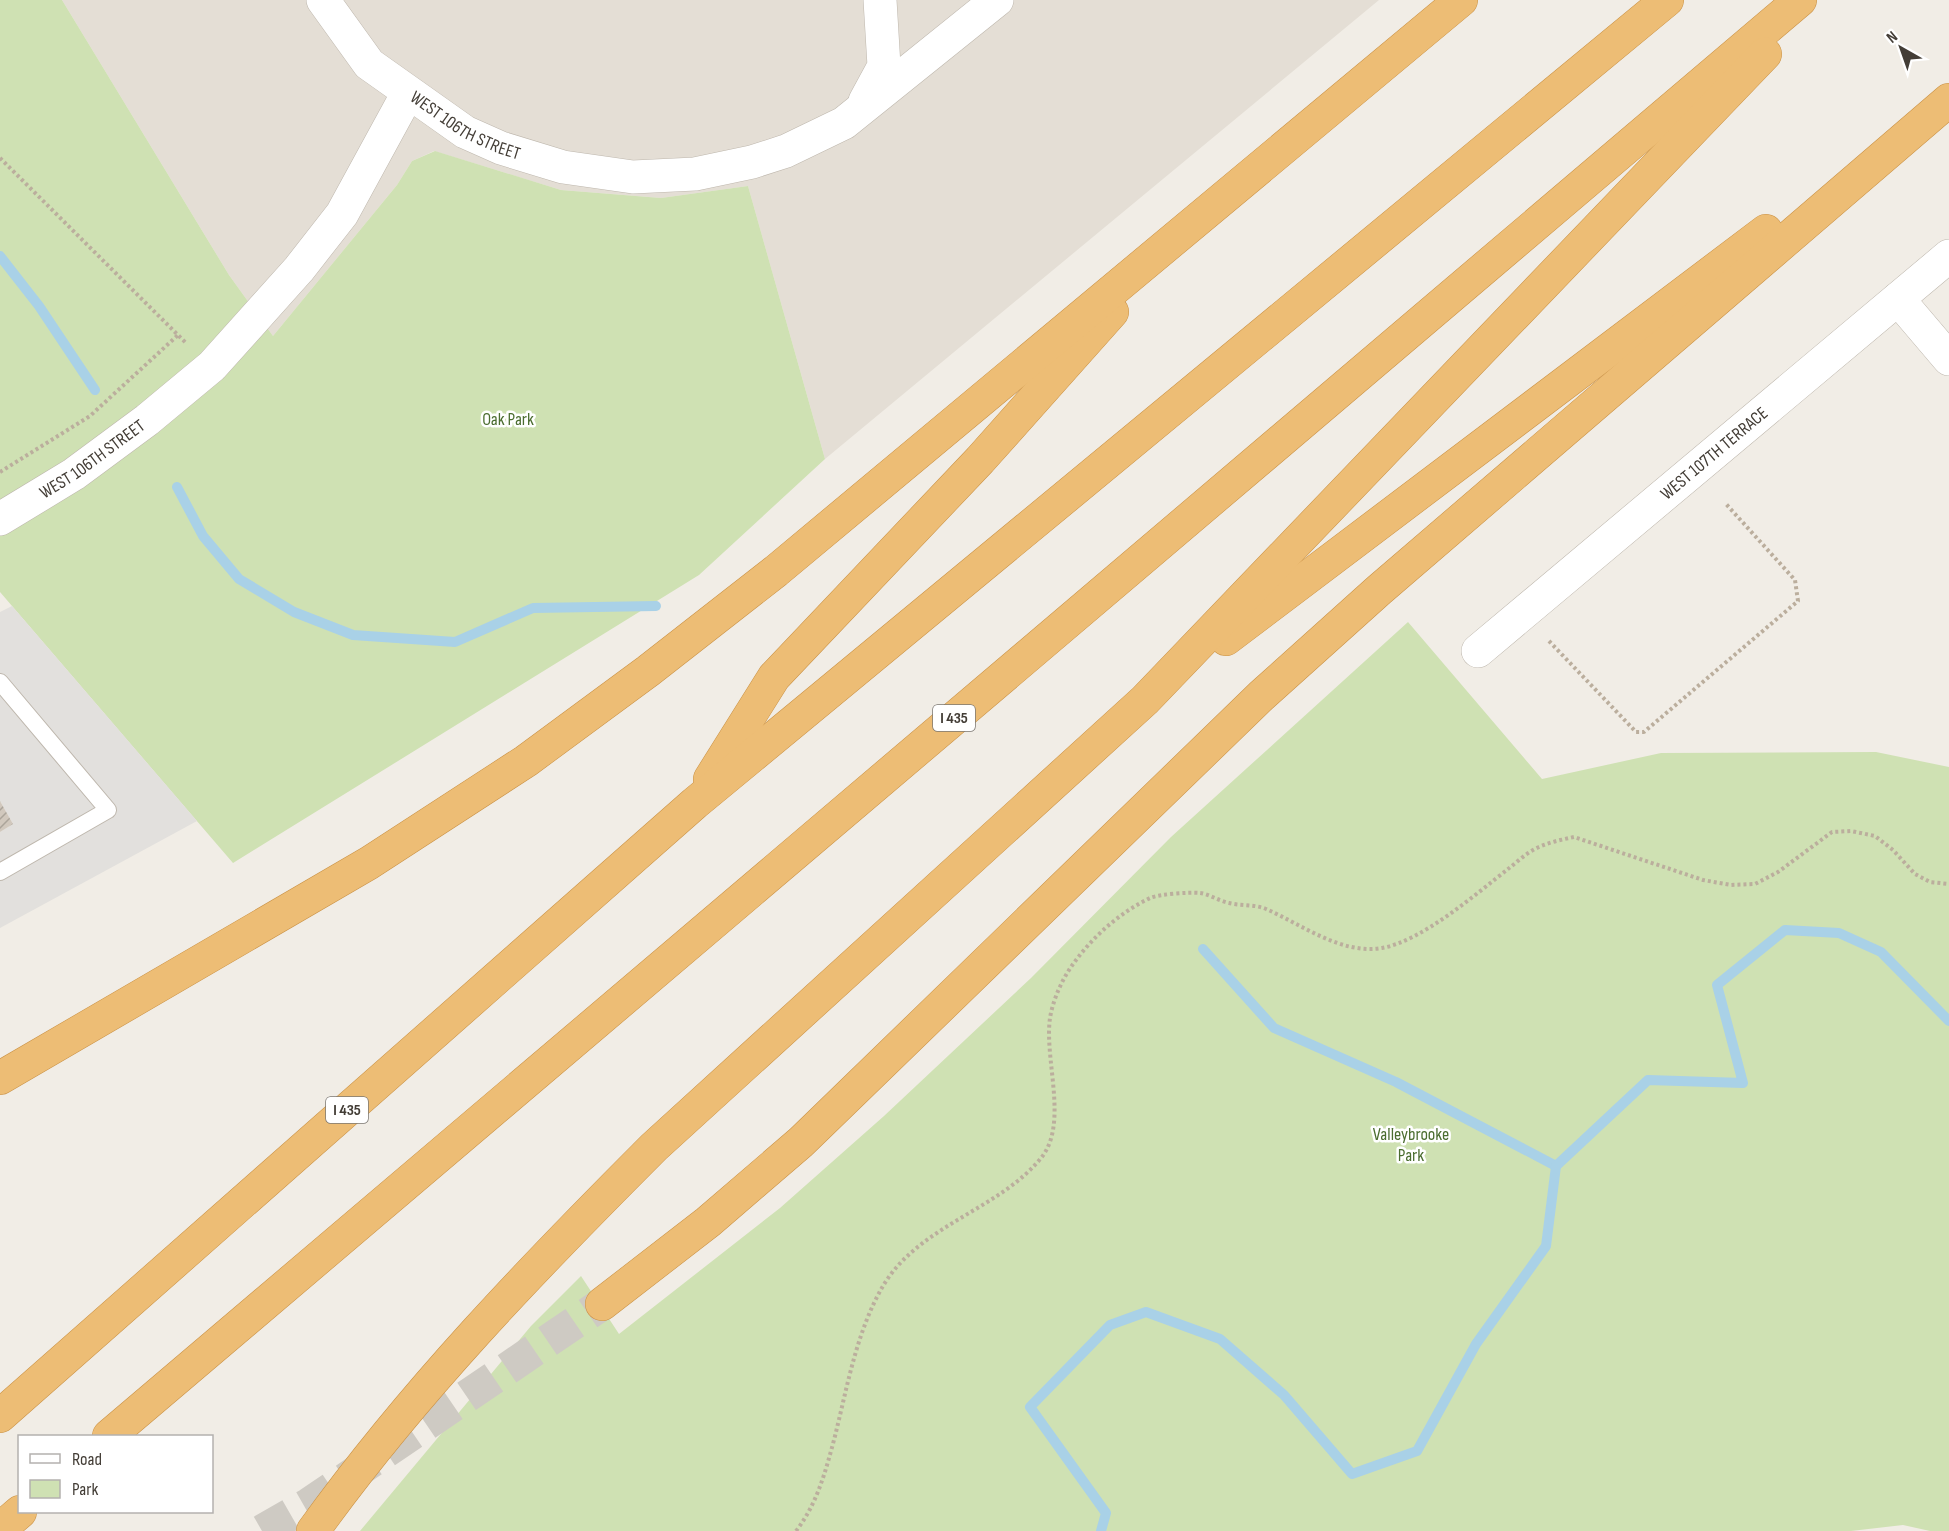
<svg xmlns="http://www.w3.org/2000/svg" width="1949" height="1531" viewBox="0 0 1949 1531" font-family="'Sofia Sans Condensed',sans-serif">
<defs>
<pattern id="building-hatch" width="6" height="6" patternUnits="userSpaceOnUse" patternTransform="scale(1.5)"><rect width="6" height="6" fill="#d1c8bd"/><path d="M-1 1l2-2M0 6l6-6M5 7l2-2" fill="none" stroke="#aba49a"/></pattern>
</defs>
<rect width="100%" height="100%" fill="#f1ede6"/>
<path fill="#e4ded5" d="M62 0H1379L825 459 748 186 661 198 561 190 434 151 412 161 397 185 273 336 229 275Z"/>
<g fill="#cfe1b3">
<path d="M0 0H62L229 275 273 336 397 185 412 161 435 151 561 190 661 198 748 186 825 459 699 575 233 863 0 592Z"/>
<path d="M1408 622 1542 779 1661 753 1876 752 1949 767V1531H1930L1903 1525 1851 1531H360L531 1326 581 1276 619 1334 780 1208 884 1116 1031 978 1171 837Z"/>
</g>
<path fill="#e2e0dd" d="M12 606 197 821 0 928V832L13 824 0 801V612Z"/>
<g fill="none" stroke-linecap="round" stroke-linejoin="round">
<g stroke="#a9d1e7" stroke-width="10">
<path d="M0 256 39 306 95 390"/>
<path d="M177 487 203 536 239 579 294 612 353 635 455 642 533 608 656 606"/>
<path d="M1203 949 1274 1028 1396 1082 1556 1166"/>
<path d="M1101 1531 1106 1513 1030 1407 1110 1325 1146 1312 1220 1339 1284 1395 1352 1474 1417 1451 1476 1344 1546 1246 1556 1166 1648 1080 1743 1083 1717 985 1785 930 1839 933 1881 952 1949 1021"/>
</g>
</g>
<path fill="url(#building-hatch)" d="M0 801 13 824 0 832Z"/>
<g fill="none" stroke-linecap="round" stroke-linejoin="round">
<path stroke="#cecac3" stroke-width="33" stroke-dasharray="33 16" stroke-linecap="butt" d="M262 1531 309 1504 602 1304"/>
<defs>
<path id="service" d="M0 682 108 810 0 872"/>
<g id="minor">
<path id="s1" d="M323 0 369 64 465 132 501 148 563 167 633 177 695 174 752 162 786 151 844 123 997 0"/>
<path d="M865 101 884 66 880 0"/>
<path d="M1898 299 1949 359"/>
<path id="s2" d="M0 519 74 474 147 420 212 366 299 269 342 214 408 93"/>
<path id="s3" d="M1478 651 1949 256"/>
</g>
<g id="motorway">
<path d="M1226 639 1766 231"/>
<path d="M710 779 774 677 980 460 1112 312"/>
<path d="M0 1078 369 863 526 761 648 671 776 571 1461 0"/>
<path d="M602 1304 708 1222 801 1142 1261 696 1379 590 1949 100"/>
<path d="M0 1416 695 803 1667 0"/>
<path d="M109 1436 1800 0"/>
<path d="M0 1529 20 1512"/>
<path d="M313 1531C413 1392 533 1268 654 1147L1145 700 1765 54"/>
</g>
</defs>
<use href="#service" stroke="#beb7ad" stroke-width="18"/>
<use href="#minor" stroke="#beb7ad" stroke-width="34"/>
<use href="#motorway" stroke="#ca9246" stroke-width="34"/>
<g stroke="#bbae9d" stroke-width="4" stroke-dasharray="3 3" stroke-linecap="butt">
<path d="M0 158 186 343"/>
<path d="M0 472 90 416 178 335"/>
<path d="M1549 641 1636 732H1644L1798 601 1795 580 1726 504"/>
<path d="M796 1531C817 1504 825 1473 834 1440 847 1389 856 1332 883 1286 919 1225 999 1210 1041 1158 1069 1124 1044 1060 1050 1018 1053 1000 1061 982 1071 967 1091 938 1119 913 1150 898 1159 894 1189 892 1200 893 1209 894 1219 901 1229 903 1241 906 1254 904 1266 909 1301 924 1341 955 1382 948 1422 941 1476 894 1508 869 1516 863 1524 855 1533 850 1545 843 1560 840 1574 837L1703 880 1731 885 1755 884 1778 872 1832 832 1851 831 1875 836 1893 850 1915 874 1930 882 1949 884"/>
</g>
<use href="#service" stroke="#fff" stroke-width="16"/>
<use href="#minor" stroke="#fff" stroke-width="33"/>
<use href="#motorway" stroke="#edbd75" stroke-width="33"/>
</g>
<g text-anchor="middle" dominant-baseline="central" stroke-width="5" stroke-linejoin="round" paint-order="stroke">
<g fill="#fff" stroke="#7b7772" stroke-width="1.5">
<rect x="933" y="705" width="42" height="26" rx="4.5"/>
<rect x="326" y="1097" width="42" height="26" rx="4.5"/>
</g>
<g font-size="16" font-weight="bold" fill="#433d36">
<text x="954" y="718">I 435</text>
<text x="347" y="1110">I 435</text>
</g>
<g font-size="18" fill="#433d36" stroke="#fff">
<text stroke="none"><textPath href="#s1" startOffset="194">WEST 106TH STREET</textPath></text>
<text stroke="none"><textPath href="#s3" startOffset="308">WEST 107TH TERRACE</textPath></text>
<text stroke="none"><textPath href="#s2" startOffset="110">WEST 106TH STREET</textPath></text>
</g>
<g font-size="18" fill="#4b6d30" stroke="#fff">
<text x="508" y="419">Oak Park</text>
<text x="1411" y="1134">Valleybrooke<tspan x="1411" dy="21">Park</tspan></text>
</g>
</g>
<rect x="18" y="1435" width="195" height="78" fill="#ffffff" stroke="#b4b1af" stroke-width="1.5"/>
<rect x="30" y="1454" width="30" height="9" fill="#ffffff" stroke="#b4b1af" stroke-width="1.5"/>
<text x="72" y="1465" font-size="18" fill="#433d36">Road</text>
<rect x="30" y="1480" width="30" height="18" fill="#cfe1b3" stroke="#b4b1af" stroke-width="1.5"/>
<text x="72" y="1495" font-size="18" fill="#433d36">Park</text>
<g transform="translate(1901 48) rotate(320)" stroke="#ffffff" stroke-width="4.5" paint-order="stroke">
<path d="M0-4.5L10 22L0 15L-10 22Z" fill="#433d36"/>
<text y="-9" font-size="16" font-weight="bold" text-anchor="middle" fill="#433d36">N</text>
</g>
</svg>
